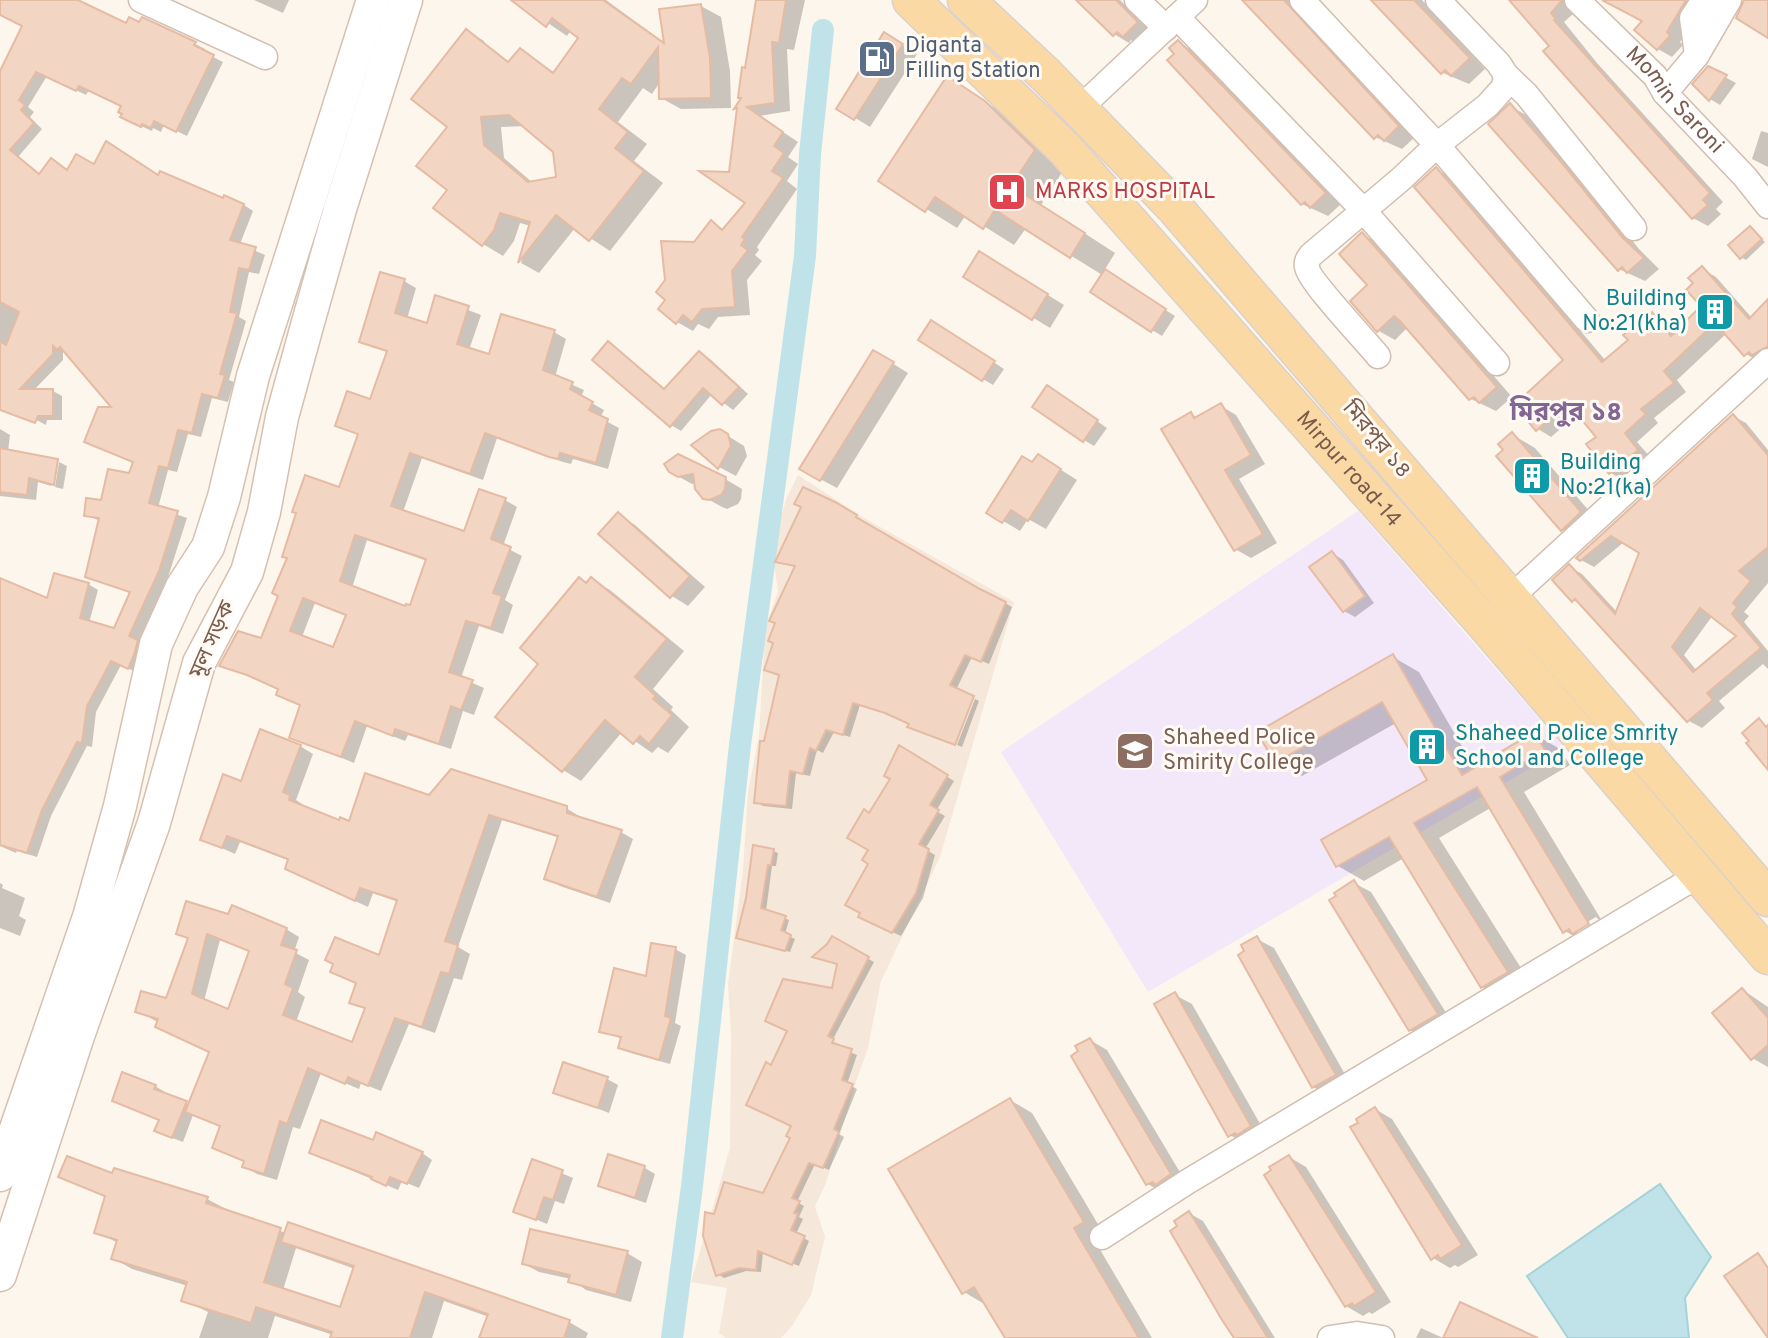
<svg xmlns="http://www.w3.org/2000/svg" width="1768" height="1338" viewBox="0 0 1768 1338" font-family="Overpass,'Noto Sans Bengali',sans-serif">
<rect width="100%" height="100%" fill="#fdf6ec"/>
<path fill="#f5e8da" d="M798 475 864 518 1014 602 940 857 881 981 868 1048 855 1085 826 1183 815 1206 825 1237 811 1295 792 1326 781 1338H726L719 1333 727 1288 691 1282 730 1148 731 1033 728 984 743 870 748 792 759 736 765 628 778 592 774 563 779 523 787 497Z"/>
<path fill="#f3e8fa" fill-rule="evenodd" d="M1358 511 1565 748 1148 992 1001 752ZM1310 568 1365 596 1343 612ZM1393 655 1471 790 1336 867 1321 840 1427 780 1382 702 1275 762 1257 732ZM1534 732 1545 750 1489 783 1479 765Z"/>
<path fill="#bfe3e8" stroke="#a5d3da" stroke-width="2" d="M1660 1184 1711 1257 1685 1298 1689 1338H1568L1527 1276Z"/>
<g fill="#0003" fill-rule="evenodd">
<path d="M0 0H73L127 26 140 24 143 19 195 44 205 49 203 52 223 62 187 136 164 125 161 132 153 128 152 131 132 122 123 106 89 90 86 95 47 76 28 107 34 112 30 117 42 129 18 157 40 175 94 166 159 177 244 205 253 211 240 244 265 255 259 274 249 272 239 317 246 321 229 380 234 382 228 402 212 398 201 437 188 434 177 472 168 470 158 508 187 518 168 577 139 642 146 647 138 673 121 665 96 712 92 747 87 746 51 816 37 857 17 851 16 853 0 846V580L49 601 88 584 98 590 89 623 115 630 132 594 87 576 100 521 86 515 131 475 134 462 87 442 116 409 63 351V360L33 391H53L62 396V420H47L46 425 0 401V76L24 26 0 14Z"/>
<path d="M254 0H289L283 13Z"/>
<path d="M514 0H606L666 44 701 6 721 17 730 71 731 108 681 109 661 98 660 82 652 94 643 88 618 122 647 144 634 161 663 183 610 251 575 228 539 273 521 263 531 226 520 223 514 241 503 256 483 244 450 190 449 127 467 31 484 41V45L515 70 520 50 555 73 581 38 571 30 567 36ZM525 126 555 151 559 178 533 183 504 158 501 127Z"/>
<path d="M758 0H805L794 50 787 49 790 111 759 116 798 142 788 157 798 164 787 181 797 189 757 247 759 250 755 255 762 261 747 280 750 315 718 317 709 329 698 324 693 331 677 322 695 244 712 223 725 230 748 203 731 175 739 110 736 108 743 98Z"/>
<path d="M1078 0H1120L1151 31 1138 44 1131 40 1129 43 1114 34Z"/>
<path d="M1245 0H1289L1415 137 1402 149 1375 137Z"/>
<path d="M1377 0H1422L1485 69 1469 84 1443 73Z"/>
<path d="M1512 0H1577L1573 14 1564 22 1597 63 1723 202 1716 209 1721 214 1708 226 1693 218Z"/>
<path d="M1609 0H1706L1680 42 1683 45 1672 57 1658 49 1637 30 1645 21Z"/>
<path d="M1178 42 1195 52 1341 204 1328 216 1302 204 1177 54Z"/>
<path d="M899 43 917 54 870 127 839 108Z"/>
<path d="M1708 68 1736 83 1720 105 1710 99Z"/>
<path d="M948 79 1016 121 1065 168 1041 205 1115 253 1104 271 1175 316 1162 336 1152 330 1104 276 1026 228 1014 245 966 215 957 228 880 180Z"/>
<path d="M1510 106 1526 115 1579 174 1639 249 1659 269 1645 281 1619 269Z"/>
<path d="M1761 131 1768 133V167L1752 159Z"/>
<path d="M1436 169 1450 177 1606 361 1631 341 1652 314 1666 322 1676 334 1704 306 1702 269 1716 277 1752 318 1768 302V361L1760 362 1746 354 1727 333 1677 380 1686 392 1654 418 1658 423 1637 442 1651 458 1624 481 1611 473 1589 445 1599 437 1579 413 1551 437 1538 429 1565 360Z"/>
<path d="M1750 228 1765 242 1746 260 1741 257Z"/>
<path d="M1362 234 1378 243 1512 397 1496 411 1471 399 1407 328 1395 340 1379 331 1353 301 1369 285Z"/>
<path d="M996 263 1064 305 1050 328 966 277Z"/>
<path d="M404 281 416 288 407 319 428 325 437 298 481 315 469 350 490 357 554 332 566 339 555 377 584 390 581 397 604 410 600 418 619 428 608 469 573 459 571 464 563 462 497 438 483 480 422 458 403 512 465 533 505 500 517 507 503 546 522 556 505 600 513 605 503 634 479 626 461 678 484 688 474 715 463 711 451 749 408 735 405 741 367 726 354 763 291 737 302 706 280 689 222 665 262 641 340 489 360 435 338 425 372 402 389 353 361 341ZM367 540 427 561 411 608 406 609 352 588ZM315 603 347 616 334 650 302 637Z"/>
<path d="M943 329 1004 369 993 385 983 379Z"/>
<path d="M609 344 666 390 700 353 710 359 748 394 733 410 712 394 681 431 671 425Z"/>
<path d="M874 352 908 373 837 488 801 469Z"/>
<path d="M1058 394 1107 428 1094 446 1084 440Z"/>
<path d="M1221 406 1236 415 1265 464 1239 479 1277 543 1251 558 1235 549 1191 414 1198 418Z"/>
<path d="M1733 416 1746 423 1768 450V583L1744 612 1749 616 1744 622 1768 651V669L1763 664 1719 701 1725 708 1702 728 1689 721 1585 607 1573 600 1569 567 1582 574 1617 612 1642 553 1624 542 1594 567 1581 560ZM1713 615 1739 636 1697 671 1684 655Z"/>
<path d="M0 429 10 435 8 451 55 461 51 486 38 482 36 500 0 496Z"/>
<path d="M720 431 744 446 747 456 736 476 719 467 694 445Z"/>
<path d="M1513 435 1535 448 1602 526 1584 542 1562 530 1506 450Z"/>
<path d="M59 462 67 466 63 489 55 487Z"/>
<path d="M667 464 725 479 742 489 741 499 738 504 727 509 722 507 704 497 696 483 692 484 674 474Z"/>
<path d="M1033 465 1055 466 1077 480 1046 529 1028 519 1020 531 988 512Z"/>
<path d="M834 503 863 521 862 523 1012 607 989 664 972 657 956 690 911 724 894 715 860 705 850 737 834 732 823 753 817 750 810 776 796 773 792 809 763 806 756 802 766 744 781 675 796 567 777 561Z"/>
<path d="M618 515 635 525 705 587 688 606 672 596Z"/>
<path d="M1332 553 1343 560 1374 603 1355 617 1344 611Z"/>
<path d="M591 580 610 590 684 651 653 689 673 707 671 710 689 727 668 753 658 747 652 753 622 732 581 781 563 770 541 664Z"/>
<path d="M1393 657 1419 672 1475 769 1534 734 1560 749 1570 765 1524 792 1613 939 1591 946 1565 931 1492 807 1439 838 1533 987 1508 1002 1482 987 1404 858 1364 881 1338 866 1429 781 1396 723 1302 776 1276 761ZM1596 917 1599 920 1577 933V928Z"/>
<path d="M975 699 979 701 962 747 957 745Z"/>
<path d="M300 746 313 754 296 800 302 804 301 807 340 822 350 824 430 797 566 808 579 816V819L621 832 633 839 610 903 560 886 547 878 560 838 502 820 458 947 470 954 462 980 454 978 435 1033 409 1024 381 1091 361 1083 359 1089 321 1073 300 1129 293 1127 277 1180 257 1174 244 1166 246 1162 214 1147 222 1127 193 1115 183 1142 167 1136 161 1121 124 1105 155 1086 165 1092 164 1094 190 1105 210 1050 137 1011 168 1001 189 939 178 933 286 929 299 937 294 952 309 960 298 992 305 997 296 1022 353 1044 367 1010 352 1002 358 984 332 971 380 957 398 902 373 893 368 907 300 875 290 861 240 842 235 854 202 839 242 783ZM220 940 251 952 229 1011 204 1001Z"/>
<path d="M900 748 954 781 936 811 945 816 925 849 935 855 923 898 901 936 868 921 870 815 892 779Z"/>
<path d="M773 851 778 853 776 866H772L766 911 789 920 785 934 795 939 790 952 738 938 748 898Z"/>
<path d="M0 883 3 885 2 888 25 898 19 916 26 920 20 936 0 928Z"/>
<path d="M1354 883 1371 892 1453 1024 1427 1040 1410 1030Z"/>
<path d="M832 939 874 962 832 1041 838 1044 837 1047 857 1055 847 1084 857 1089 839 1134 844 1137 829 1170 815 1164 797 1202 804 1206 799 1217 803 1219 796 1234 809 1241 799 1266 763 1252 761 1272 746 1271 724 1278 718 1274 716 1216 765 1195 792 1137 794 1126 772 1067 834 990 839 965 815 957Z"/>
<path d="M1257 939 1274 948 1351 1085 1330 1096 1313 1087Z"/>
<path d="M675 949 686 955 675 1023 681 1026 670 1064 631 1053 620 1047 622 1039 602 1031Z"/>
<path d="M1743 990 1768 1007V1067L1752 1058Z"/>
<path d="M1175 995 1192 1004 1267 1136 1247 1145 1230 1135Z"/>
<path d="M1090 1040 1107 1050 1187 1184 1164 1194 1148 1184Z"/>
<path d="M607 1079 618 1085 609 1113 555 1092Z"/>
<path d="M1010 1100 1032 1113 1105 1236 1095 1241 1152 1338H1007L986 1305 964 1292Z"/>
<path d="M1375 1109 1392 1119 1478 1255 1458 1267 1455 1265 1450 1268 1433 1258Z"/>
<path d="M374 1142 422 1153 432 1160 419 1188 402 1181 398 1190 322 1158Z"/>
<path d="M609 1157 645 1168 655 1174 646 1203 611 1191 600 1185Z"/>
<path d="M1289 1157 1306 1167 1391 1302 1372 1314 1369 1312 1363 1316 1346 1306Z"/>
<path d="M533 1161 573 1178 564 1204 555 1201 547 1224 516 1211Z"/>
<path d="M115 1171 207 1199 226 1209 225 1212 286 1233 289 1225 569 1322 588 1333 586 1338H482L489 1317 444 1301 432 1338H332L333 1335 275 1316 268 1338H199L208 1312 184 1300 188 1286 132 1269 113 1258 118 1243 97 1232 107 1198 61 1177 114 1176ZM296 1248 355 1269 342 1310 283 1290Z"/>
<path d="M1189 1213 1203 1221 1275 1338H1237Z"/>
<path d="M627 1253 642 1262 631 1302 586 1290 571 1279 539 1272 524 1264Z"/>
<path d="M1421 1328 1443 1338H1416Z"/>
</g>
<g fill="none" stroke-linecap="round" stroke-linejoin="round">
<path stroke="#bfe3e8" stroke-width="22" d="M672 1338 692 1186 740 745 805 256 810 154 823 30"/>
</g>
<g fill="#f3d5c3" stroke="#e6bba3" stroke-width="2" fill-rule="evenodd">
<path d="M0 0H78L126 23 129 17 139 22 142 17 196 42 194 45 214 55 176 132 154 121 151 128 142 124 141 127 120 117 122 114 118 112 121 106 79 86 76 91 36 72 19 100 25 105 21 110 34 123 10 150 39 174 51 158 67 170 76 154 94 164 106 141 158 175 160 171 223 198 224 195 244 204 230 240 256 247 249 270 239 268 230 312 237 313 220 374 225 375 218 398 202 394 192 433 178 430 168 468 159 466 149 503 178 511 159 571 129 636 138 640 134 655 128 669 111 661 87 706 82 743 77 742 42 810 27 853 0 845V578L47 598 54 573 89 583 80 618 114 628 130 592 85 577 99 518 84 516 86 498 101 500 108 469 129 473 133 462 84 442 98 407H111L60 347 57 350 53 346V354L20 389H53V416H38L35 423 0 410V341L6 345 19 312 0 302V71L22 26 0 15Z"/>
<path d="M511 0H603L664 43 659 9 701 4 710 58 711 98 659 99 658 47 631 84 622 78 599 109 628 132 615 148 644 171 589 241 556 215 518 263 530 222 500 213 494 230 482 246 433 208 447 190 416 166 447 127 411 99 466 29 508 62 520 48 553 73 578 38 552 18 546 27ZM509 115 553 152 556 177 528 182 484 145 481 117Z"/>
<path d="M756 0H786L779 43 772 42 775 103 747 107 783 132 774 146 784 153 772 171 783 178 742 237 745 239 741 245 748 250 732 271 735 307 702 309 692 322 683 315 676 324 658 309 665 300 656 292 665 280 661 241 694 242 711 220 722 230 745 203 699 171 729 172 737 108 734 109 741 98H738L742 67 745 68Z"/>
<path d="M1076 0H1116L1138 22 1123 37 1117 32 1113 36Z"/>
<path d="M1242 0H1284L1399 126 1384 141 1378 135 1374 139Z"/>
<path d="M1371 0H1414L1470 58 1451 76 1445 70 1441 74Z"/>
<path d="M1509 0H1562L1551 13 1556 19 1554 20 1710 193 1703 200 1708 205 1692 219 1543 51 1549 46Z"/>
<path d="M1602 0H1686L1667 32 1670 36 1657 50 1634 30 1642 21Z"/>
<path d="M1744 0H1768V38L1736 18Z"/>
<path d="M884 32 903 44 854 120 836 109Z"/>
<path d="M1178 40 1326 193 1310 208 1305 202 1301 205 1167 60 1174 54 1169 48Z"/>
<path d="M1708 66 1727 75 1709 101 1692 84Z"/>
<path d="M947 76 985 101 1035 150 1011 186 1085 233 1070 258 995 210 983 229 935 197 925 212 878 181Z"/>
<path d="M1510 103 1562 163 1622 237 1644 258 1627 273 1622 267 1618 271 1488 124Z"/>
<path d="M1436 167 1602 362 1628 340 1623 335 1652 312 1671 336 1701 306 1686 290 1693 283 1688 278 1702 266 1749 319 1768 299V346L1752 355 1749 352 1744 356 1715 323 1664 371 1674 383 1641 409 1646 414 1625 433 1638 450 1609 474 1586 444 1596 437 1568 403 1536 431 1514 405 1563 360 1414 187Z"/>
<path d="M1750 226 1762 239 1740 259 1728 245Z"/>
<path d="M1362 232 1497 387 1479 403 1474 397 1469 400 1400 321 1394 316 1377 332 1350 301 1367 285 1339 254Z"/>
<path d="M979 251 1048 294 1032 320 963 277Z"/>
<path d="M1105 269 1166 309 1151 332 1090 292Z"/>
<path d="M380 272 405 279 395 313 427 323 435 295 469 306 457 344 489 354 501 314 555 330 543 370 573 382 570 389 593 402 589 410 608 419 596 463 560 453 558 459 549 457 485 433 470 474 410 453 391 506 464 531 479 489 506 498 491 539 511 547 493 593 502 596 491 628 466 621 449 672 473 680 461 710 451 706 439 744 395 729 393 736 355 721 341 757 289 738 300 705 276 695 278 689 247 675 219 666 238 631 261 638 278 596 272 593 287 558 282 557 296 513 292 512 305 475 339 487 358 434 335 426 347 391 370 399 387 351 359 342ZM355 535 426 559 410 605 406 604 405 606 340 581ZM303 598 346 615 333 647 290 631Z"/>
<path d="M931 320 995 361 982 381 918 340Z"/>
<path d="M608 341 664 389 699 351 739 387 722 405 703 388 670 427 592 360Z"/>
<path d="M873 350 894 362 820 481 799 469Z"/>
<path d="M1047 385 1098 420 1083 442 1032 407Z"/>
<path d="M1221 403 1251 455 1225 470 1263 534 1234 551 1161 429 1191 412 1194 418Z"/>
<path d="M1733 414 1768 455V547L1739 571 1751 581 1733 603 1737 607 1732 614 1761 648 1707 693 1713 700 1687 722 1575 599 1572 602 1552 580 1569 564 1615 614 1639 553 1611 536 1580 561 1576 558ZM1700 608 1736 636 1693 672 1672 647Z"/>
<path d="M720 429 728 434 731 446 718 469 691 445 711 431Z"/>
<path d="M1512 432 1581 512 1561 531 1496 456 1503 450 1498 444Z"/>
<path d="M0 448 58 459 54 485 29 478 27 495 0 492Z"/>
<path d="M678 454 726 477 725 489 721 495 709 500 703 499 695 489 693 474 678 477 669 472 664 464Z"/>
<path d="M1038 454 1061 469 1028 521 1011 510 1002 523 986 513 1022 456 1032 462Z"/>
<path d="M803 487 835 502 857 515 856 517 980 589 1006 602 981 662 965 655 950 685 974 696 955 745 907 727 909 724 885 713 853 703 843 735 826 730 816 751 810 748 803 774 790 771 786 806 754 803 760 741H764L779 675 764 670 773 643 768 641 775 623 769 621 795 566 775 562 801 507 794 504Z"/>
<path d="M618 512 690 576 670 598 598 534Z"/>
<path d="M1332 551 1365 596 1343 612 1309 567Z"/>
<path d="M579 577 586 583 591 577 667 639 635 677 656 696 653 699 672 715 649 744 640 736 633 744 605 720 562 772 495 717 538 664 520 648Z"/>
<path d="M1393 654 1462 775 1534 732 1545 750 1500 777 1589 924 1572 934 1569 929 1563 933 1477 787 1414 823 1508 972 1481 988 1389 837 1336 867 1321 840 1427 780 1382 702 1275 763 1257 732Z"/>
<path d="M1759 718 1766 727 1768 725V770L1746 743 1749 741 1742 733Z"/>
<path d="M260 729 301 745 283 792 290 795 289 800 339 820 340 817 349 821 365 773 429 795 451 769 567 806V813L622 830 597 897 544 879 558 836 489 815 445 941 458 945 449 974 441 972 422 1027 395 1018 368 1086 348 1077 345 1084 308 1068 287 1124 280 1121 264 1174 242 1167 244 1161 212 1148 220 1126 185 1112 209 1052 155 1027 158 1019 135 1012 141 991 166 998 188 938 176 934 186 901 228 914 232 905 287 928 281 945 297 950 285 984 293 988 283 1015 352 1042 365 1008 349 1003 356 983 330 972 333 964 325 960 335 937 379 955 397 900 360 888 355 901 285 869 288 859 227 836 222 848 200 840 223 774 241 781ZM207 934 249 951 228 1009 192 994Z"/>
<path d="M899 745 948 775 930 805 939 810 919 844 929 849 916 893 892 933 858 917 860 913 845 905 868 864 862 860 868 850 847 838 864 809 869 813 890 779 884 776Z"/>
<path d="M753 845 774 849 771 865H768L761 908 786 916 781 930 791 935 785 951 736 938 746 898Z"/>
<path d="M1354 880 1438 1014 1409 1031 1329 900 1336 896 1334 893Z"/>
<path d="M832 936 869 957 828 1036 834 1039 832 1043 852 1049 842 1080 853 1084 834 1129 839 1132 823 1168 809 1163 792 1198 800 1201 794 1213 798 1214 791 1230 805 1236 792 1265 758 1251 756 1270 739 1268 716 1276 703 1236 705 1212 714 1214 724 1182 763 1193 790 1138 786 1136 791 1126 746 1105 766 1062 771 1065 787 1031 765 1021 783 979 832 988 837 964 812 957 827 944Z"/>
<path d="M1257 936 1336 1075 1312 1088 1238 955 1244 951 1241 945Z"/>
<path d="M651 943 676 947 665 1016 671 1018 659 1060 618 1048 621 1037 599 1032 614 968 646 976Z"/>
<path d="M1742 988 1768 1018V1045L1751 1060 1712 1013Z"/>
<path d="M1175 992 1251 1126 1237 1135 1235 1133 1228 1137 1154 1004Z"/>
<path d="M1090 1038 1171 1174 1155 1185 1153 1182 1146 1185 1071 1056 1078 1051 1075 1046Z"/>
<path d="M563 1062 608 1077 598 1108 553 1093Z"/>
<path d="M122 1072 156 1085 154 1089 187 1101 172 1138 154 1131 159 1120 112 1101Z"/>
<path d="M1010 1098 1084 1222 1074 1228 1139 1338H1005L974 1287 962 1294 888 1169Z"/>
<path d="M1375 1107 1462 1245 1440 1259 1438 1255 1431 1260 1350 1127 1358 1123 1356 1119Z"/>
<path d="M321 1120 373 1140 376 1132 423 1152 407 1184 390 1177 386 1186 371 1179 372 1177 309 1153Z"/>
<path d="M608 1154 645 1166 635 1198 598 1186Z"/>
<path d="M1289 1155 1376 1292 1354 1306 1352 1303 1345 1307 1264 1175 1271 1170 1269 1167Z"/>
<path d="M67 1156 112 1173 114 1168 208 1197 206 1203 281 1228 264 1282 340 1307 354 1266 281 1242 288 1222 570 1320 564 1338H479L488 1314 425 1292 410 1338H330L332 1332 256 1307 251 1323 181 1301 187 1282 111 1259 117 1240 94 1233 105 1196 58 1177Z"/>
<path d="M532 1159 563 1170 553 1200 544 1197 536 1220 513 1212Z"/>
<path d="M1189 1211 1268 1338H1234L1222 1320 1170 1231 1177 1226 1174 1221Z"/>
<path d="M530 1229 628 1251 616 1295 568 1282 570 1275 522 1264Z"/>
<path d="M1758 1253 1768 1268V1338L1724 1276Z"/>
<path d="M1460 1302 1538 1338H1443Z"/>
</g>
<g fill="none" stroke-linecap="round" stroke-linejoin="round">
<defs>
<g id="street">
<path d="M141 0 265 57"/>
<path d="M1137 0 1166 28"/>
<path d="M1302 0 1437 145 1587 320"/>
<path id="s1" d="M1577 0 1655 76 1665 93 1745 177 1768 206"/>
<path d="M1177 17 1363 210 1497 363"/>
<path d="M1697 55 1692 18 1704 0"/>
<path d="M1506 75 1526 94 1634 228"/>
<path d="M1665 93 1697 55 1729 0"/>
<path d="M1079 109 1195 0"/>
<path d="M1378 356C1366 341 1308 280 1307 267 1306 261 1308 259 1311 255L1401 179 1437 145 1488 105 1504 87 1506 75 1499 64 1438 0"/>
<path d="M1509 599 1768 361"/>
<path d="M1102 1237 1187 1182 1699 875"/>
<path d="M1330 1338 1357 1334 1382 1338"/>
</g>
<g id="secondary">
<path d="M0 1175 89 917 120 806 156 644 182 587 208 547 224 497 253 376 373 0"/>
<path d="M0 1275 79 1033 154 823 199 663 247 572 264 512 282 417 307 326 340 209 406 0"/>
</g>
<g id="primary">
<path id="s2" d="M911 0 1065 149 1485 624 1768 956"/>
<path d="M966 0 1046 75 1175 208 1768 898"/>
</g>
</defs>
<use href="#street" stroke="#d1beb0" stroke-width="27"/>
<use href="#secondary" stroke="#d6c0b0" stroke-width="35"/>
<use href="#primary" stroke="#dad1cd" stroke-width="39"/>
<use href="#street" stroke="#fff" stroke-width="24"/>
<use href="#secondary" stroke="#fff" stroke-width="32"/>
<use href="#primary" stroke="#fbd9a5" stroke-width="36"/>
</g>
<defs>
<symbol id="fuel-square" viewBox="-11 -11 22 22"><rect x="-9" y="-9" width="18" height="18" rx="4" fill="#5c6f8a" stroke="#fffaf3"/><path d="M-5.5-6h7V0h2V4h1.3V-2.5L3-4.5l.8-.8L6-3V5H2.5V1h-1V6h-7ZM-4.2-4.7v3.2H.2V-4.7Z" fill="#fff"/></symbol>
<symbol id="hospital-square" viewBox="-11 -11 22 22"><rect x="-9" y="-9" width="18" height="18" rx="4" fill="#e0444e" stroke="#fffaf3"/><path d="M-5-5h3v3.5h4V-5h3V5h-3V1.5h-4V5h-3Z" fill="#fff"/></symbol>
<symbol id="building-square" viewBox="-11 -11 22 22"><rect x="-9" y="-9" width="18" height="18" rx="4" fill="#0f9aa8" stroke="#fffaf3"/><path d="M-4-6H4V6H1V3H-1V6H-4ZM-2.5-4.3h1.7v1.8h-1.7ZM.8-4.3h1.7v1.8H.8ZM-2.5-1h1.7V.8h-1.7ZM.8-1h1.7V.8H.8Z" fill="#fff"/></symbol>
<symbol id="university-square" viewBox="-11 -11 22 22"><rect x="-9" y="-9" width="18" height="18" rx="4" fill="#8d6e63" stroke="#fffaf3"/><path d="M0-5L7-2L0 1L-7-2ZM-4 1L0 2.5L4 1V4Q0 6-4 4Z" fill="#fff"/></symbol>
</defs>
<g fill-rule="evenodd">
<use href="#fuel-square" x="855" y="37" width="44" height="44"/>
<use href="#hospital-square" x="985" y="170" width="44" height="44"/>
<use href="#building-square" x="1693" y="290" width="44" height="44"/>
<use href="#building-square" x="1510" y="454" width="44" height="44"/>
<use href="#building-square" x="1405" y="725" width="44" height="44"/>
<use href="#university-square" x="1113" y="729" width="44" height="44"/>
</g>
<g text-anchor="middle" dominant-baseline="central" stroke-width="6" stroke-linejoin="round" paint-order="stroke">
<g font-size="22" fill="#4e5e75" stroke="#fffaf3" text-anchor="start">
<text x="905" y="46">Diganta<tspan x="905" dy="25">Filling Station</tspan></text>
</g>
<g font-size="22" fill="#7a5c4d" stroke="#fffaf3">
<text stroke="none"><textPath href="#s1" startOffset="140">Momin Saroni</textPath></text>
<text transform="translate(1376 440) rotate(50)">মিরপুর ১৪</text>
<text stroke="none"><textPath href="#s2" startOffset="642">Mirpur road-14</textPath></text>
<text transform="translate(213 640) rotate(-66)">মূল সড়ক</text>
</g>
<g font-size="22" fill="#be3a42" stroke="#fffaf3" text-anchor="start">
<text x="1035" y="192">MARKS HOSPITAL</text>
</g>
<g font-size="22" fill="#0d838f" stroke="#fffaf3" text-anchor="start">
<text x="1687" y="299" text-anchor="end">Building<tspan x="1687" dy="25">No:21(kha)</tspan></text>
<text x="1560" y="463">Building<tspan x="1560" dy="25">No:21(ka)</tspan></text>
<text x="1455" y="734">Shaheed Police Smrity<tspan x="1455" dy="25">School and College</tspan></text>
</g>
<g font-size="22" fill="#785e54" stroke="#fffaf3" text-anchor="start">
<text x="1163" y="738">Shaheed Police<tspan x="1163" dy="25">Smirity College</tspan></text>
</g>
<g font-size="26" font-weight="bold" fill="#846695" stroke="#fffaf3">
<text x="1566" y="413">মিরপুর ১৪</text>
</g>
</g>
</svg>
